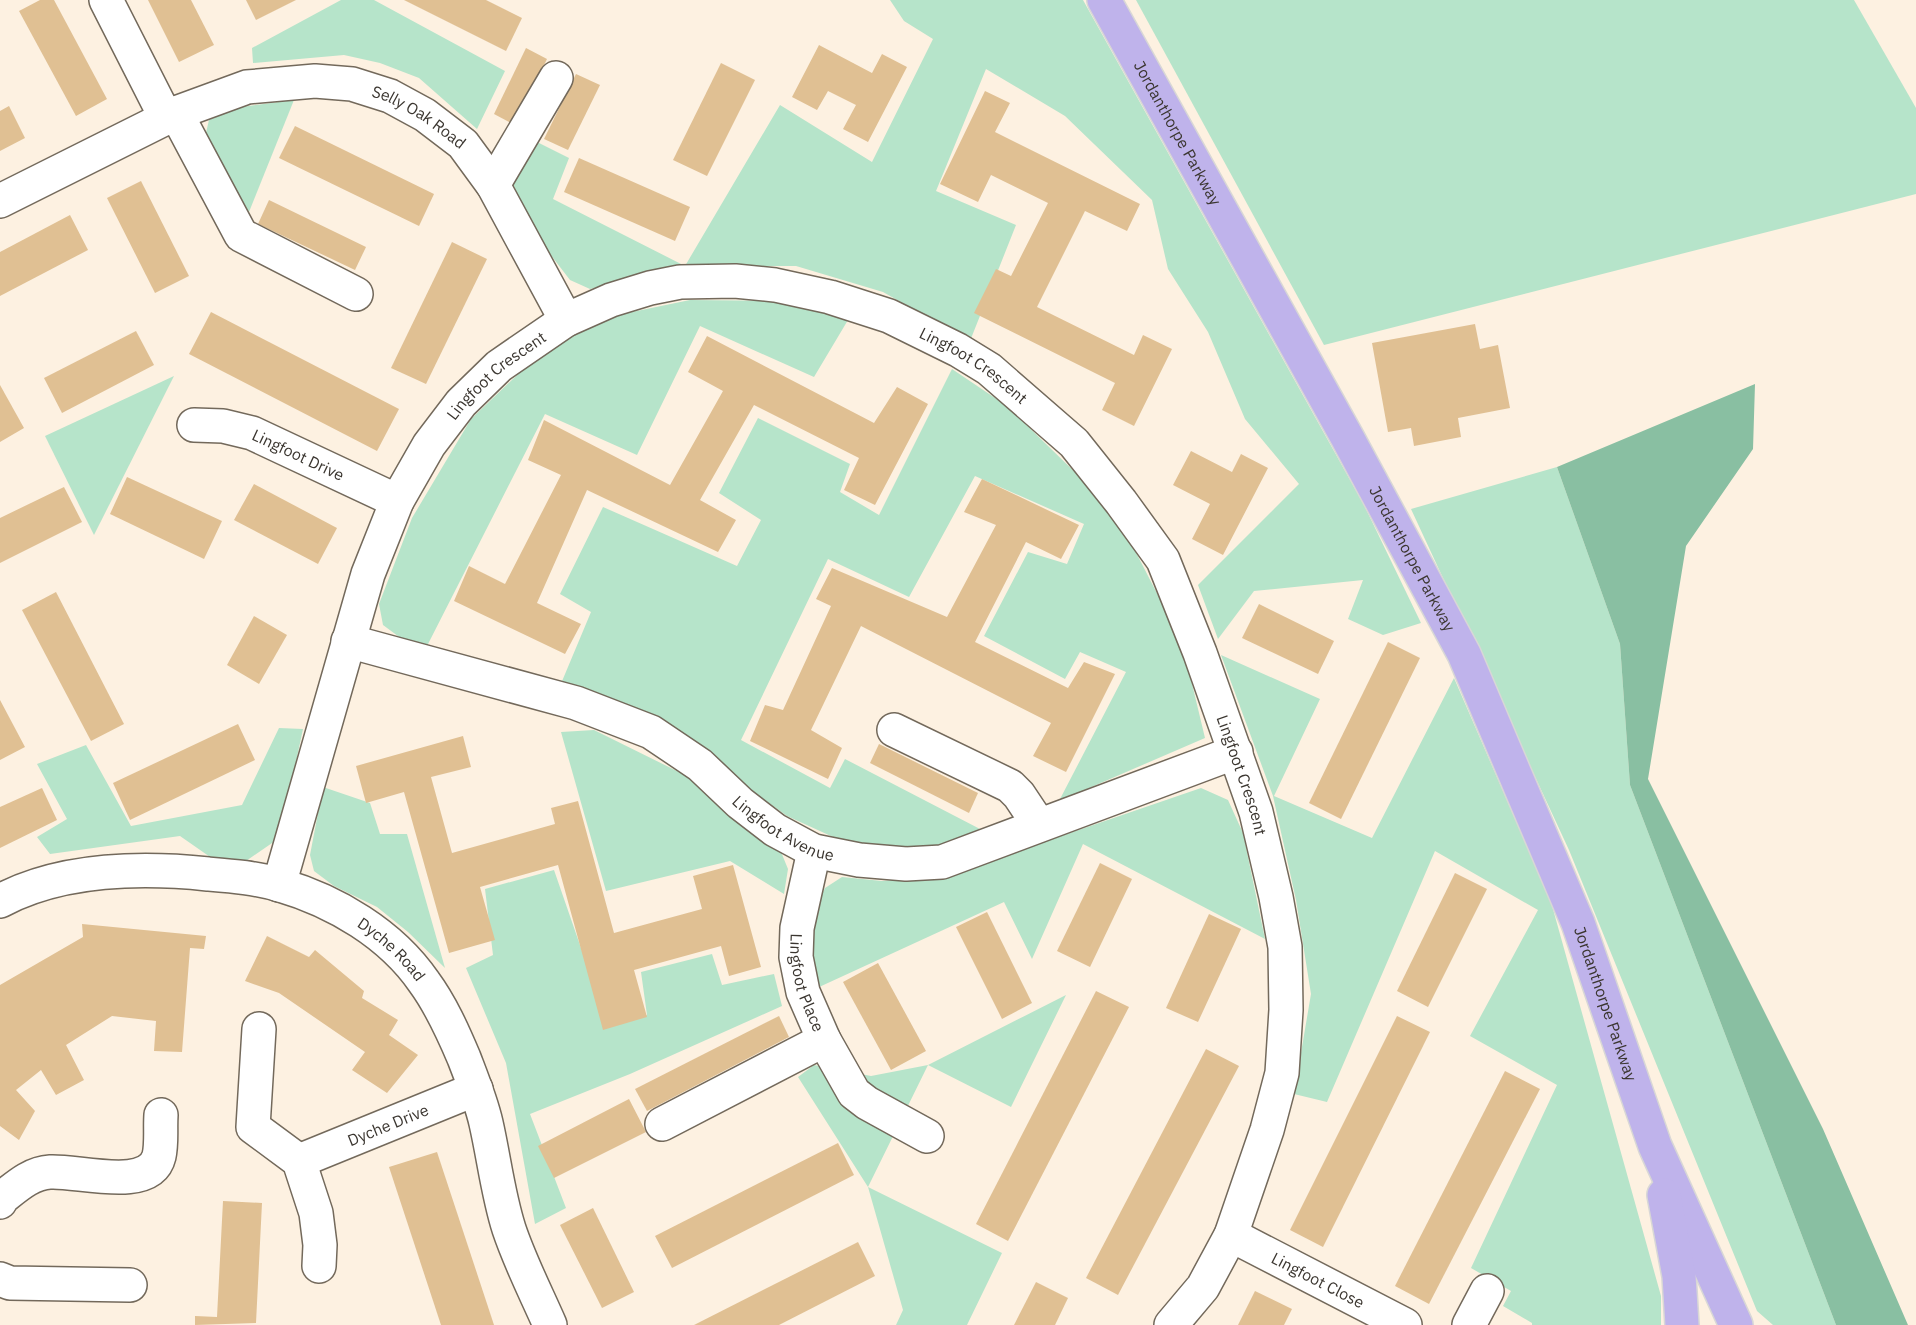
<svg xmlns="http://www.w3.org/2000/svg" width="1916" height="1325" viewBox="0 0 1916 1325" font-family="'IBM Plex Sans',sans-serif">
<rect width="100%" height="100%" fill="#fdf1e1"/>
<g fill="#b6e4ca">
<path d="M341 0H374L505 71 477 129 419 78 380 63 344 55 253 63 252 48Z"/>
<path d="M890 0H1083L1364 505 1421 623 1383 635 1348 619 1363 580 1254 591 1218 639 1198 585 1299 484 1245 419 1208 332 1168 269 1152 200 1065 116 986 69 936 191 1016 225 970 341 883 292 796 266H685L590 289 570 280 540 241 511 180 537 142 569 158 553 199 685 266 780 105 872 162 933 39 904 21Z"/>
<path d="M1136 0H1854L1916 108V194L1324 345Z"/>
<path d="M294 100 249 212 205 137 209 120 241 107Z"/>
<path d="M690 300 779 301 848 320 814 377 700 326 637 455 545 414 427 646 406 642 383 625 379 604 412 518 471 419 538 355 603 318Z"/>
<path d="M952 369 1007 406 1084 481 1127 535 1182 642 1205 738 1059 801 1126 672 1080 652 1065 679 984 636 1028 552 1067 564 1084 524 975 476 909 597 828 559 741 740 830 788 845 759 980 829 947 846 855 847 787 816 723 770 560 686 591 612 560 594 603 507 737 566 761 520 719 493 758 418 850 464 840 492 879 515Z"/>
<path d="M174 376 94 535 45 436Z"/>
<path d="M1557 467 1620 644 1630 785 1836 1325H1773L1757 1311 1569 850 1411 509Z"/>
<path d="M1221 655 1320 699 1274 796 1372 838 1454 678 1551 902 1661 1296V1325H1532V1323L1503 1306 1511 1291 1471 1268 1557 1085 1470 1036 1538 910 1435 851 1327 1102 1294 1094 1311 994 1296 900 1273 796Z"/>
<path d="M279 728 303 729 291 785 275 841 246 861 213 859 180 836 50 854 37 837 67 819 37 764 86 745 131 826 242 805Z"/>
<path d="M594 730 685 775 779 847 788 869 784 894 730 861 606 891 561 732Z"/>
<path d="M323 787 370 803 380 834H407L445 968 408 932 377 907 334 886 314 871 310 855Z"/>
<path d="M1201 788 1228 800 1243 833 1265 939 1083 844 1032 959 1004 902 817 988 811 937 813 912 825 888 842 877 882 881 945 876Z"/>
<path d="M554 870 608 1026 647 1015 641 972 712 954 722 985 774 974 782 1006 630 1074 530 1114 566 1208 535 1224 506 1063 466 968 493 955 485 889Z"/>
<path d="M1066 995 1011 1107 928 1065 868 1187 1002 1253 967 1325H896L903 1310 868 1187 798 1077 814 1065 871 1076 928 1065Z"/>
</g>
<path fill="#89bfa2" d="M1755 384 1753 449 1686 546 1648 779 1823 1129 1908 1325H1836L1630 785 1620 644 1557 467Z"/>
<g fill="#e0c093">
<path d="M40 0H54L107 99 76 116 19 11Z"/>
<path d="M148 0H191L214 45 179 62Z"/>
<path d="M246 0H296L256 20Z"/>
<path d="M404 0H486L522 18 506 51Z"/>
<path d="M819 45 872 73 882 54 907 67 868 142 843 129 856 105 828 91 817 110 792 97Z"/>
<path d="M526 48 547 59 515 125 494 114Z"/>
<path d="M721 63 755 80 707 176 673 160Z"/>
<path d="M576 74 600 85 568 150 544 139Z"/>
<path d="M985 91 1010 103 995 132 1140 204 1127 231 1085 211 1037 307 1134 355 1143 335 1172 349 1134 426 1102 410 1115 383 974 313 996 269 1011 276 1048 203 991 175 978 202 940 184Z"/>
<path d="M9 106 25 138 0 151V111Z"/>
<path d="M295 126 434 194 419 226 279 158Z"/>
<path d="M579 158 690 207 675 241 564 192Z"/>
<path d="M141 181 189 276 155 293 107 198Z"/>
<path d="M269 200 366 247 355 270 258 224Z"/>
<path d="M70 215 88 250 0 296V252Z"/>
<path d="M452 242 487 259 426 384 391 368Z"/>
<path d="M211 312 399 409 377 451 189 354Z"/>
<path d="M1475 324 1480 349 1498 345 1510 408 1458 418 1461 437 1414 446 1411 428 1388 432 1372 343Z"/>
<path d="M136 331 154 365 62 413 44 378Z"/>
<path d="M707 336 874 423 897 387 928 404 875 505 844 490 859 458 754 405 700 500 736 520 718 552 587 490 537 603 581 624 565 654 454 601 469 566 505 584 561 475 528 460 544 420 670 485 723 391 688 372Z"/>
<path d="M0 385 24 428 0 442Z"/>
<path d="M1191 451 1232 472 1241 454 1268 468 1223 555 1192 539 1210 504 1173 485Z"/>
<path d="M127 477 222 521 204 559 110 514Z"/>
<path d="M982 479 1079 525 1061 559 1026 542 975 642 1068 688 1084 662 1115 674 1066 772 1033 756 1051 723 861 626 811 730 842 748 828 779 750 741 765 705 783 710 831 606 816 599 832 568 947 617 996 525 964 512Z"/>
<path d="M254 484 337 528 318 564 234 520Z"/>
<path d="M64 487 82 522 0 563V518Z"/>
<path d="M56 592 124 724 91 741 22 610Z"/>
<path d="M1259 604 1334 641 1318 674 1242 638Z"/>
<path d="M254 616 287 635 259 684 227 665Z"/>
<path d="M1388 642 1420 658 1341 819 1309 803Z"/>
<path d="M0 700 25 747 0 760Z"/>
<path d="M238 724 255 760 130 820 113 783Z"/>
<path d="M463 736 471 767 431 777 452 853 555 824 551 808 578 801 614 933 702 909 693 876 733 865 761 967 729 976 721 946 634 970 647 1017 603 1030 558 865 480 887 495 940 449 953 404 792 366 803 356 766Z"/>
<path d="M879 744 978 793 969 813 870 763Z"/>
<path d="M42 788 57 820 0 848V807Z"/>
<path d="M1100 863 1132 879 1090 967 1057 951Z"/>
<path d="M1455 873 1487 889 1428 1007 1397 991Z"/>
<path d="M987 912 1032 1003 1002 1019 956 927Z"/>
<path d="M1209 914 1241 929 1198 1022 1166 1008Z"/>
<path d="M82 924 206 936 204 949 190 948 182 1052 154 1051 156 1021 112 1016 66 1045 84 1080 56 1095 41 1070 16 1090 35 1111 19 1140 0 1126V985L83 937Z"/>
<path d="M267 936 309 957 315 950 364 991 362 998 398 1020 389 1035 418 1055 387 1093 352 1070 365 1052 279 993 245 981Z"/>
<path d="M878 963 926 1051 891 1070 843 982Z"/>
<path d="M1096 991 1129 1007 1008 1241 976 1224Z"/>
<path d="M779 1016 789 1037 647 1111 635 1089Z"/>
<path d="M1397 1016 1430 1032 1323 1247 1290 1230Z"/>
<path d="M1206 1049 1239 1066 1118 1295 1086 1278Z"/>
<path d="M1505 1071 1540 1089 1429 1304 1395 1286Z"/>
<path d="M629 1099 646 1132 554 1178 538 1146Z"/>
<path d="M838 1143 854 1175 672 1268 655 1236Z"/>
<path d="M437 1152 494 1325H441L389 1167Z"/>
<path d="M223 1201 262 1203 256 1323 195 1325V1316L217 1317Z"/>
<path d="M593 1208 634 1292 602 1308 560 1225Z"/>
<path d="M858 1242 875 1276 779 1325H694Z"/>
<path d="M1036 1282 1068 1298 1055 1325H1014Z"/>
<path d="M1255 1291 1292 1309 1284 1325H1238Z"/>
</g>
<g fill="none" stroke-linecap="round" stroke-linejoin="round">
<defs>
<g id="minor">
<path d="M106 0 166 118"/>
<path d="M176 113 241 235 356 294"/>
<path d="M493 185 556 78"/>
<path id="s1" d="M0 201 176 113 247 87 315 81 352 84 390 96 425 115 463 144 493 185 566 320"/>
<path id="s2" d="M194 425 223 426 252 433 397 501"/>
<path id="s3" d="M348 641 576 703 651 732 700 765 740 803 775 830 814 851 859 860 906 864 942 862 1236 752"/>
<path d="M894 730 1010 786 1019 795 1039 825"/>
<path id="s4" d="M814 851 797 928 796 957 803 992 824 1040 854 1093 867 1103 927 1136"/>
<path id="s5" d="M279 885 368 574 397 501 429 445 461 403 499 366 566 320 611 300 650 288 680 282 735 281 775 285 830 297 889 316 958 350 989 369 1074 443 1121 502 1163 560 1200 653 1256 812 1276 897 1285 947 1286 1010 1282 1073 1267 1130 1231 1235 1203 1287 1171 1325"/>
<path id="s6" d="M0 901C62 868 140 867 208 874 232 876 257 878 280 885 335 901 391 934 424 982 441 1005 453 1032 464 1058 472 1079 481 1101 486 1123 494 1158 498 1195 509 1229 520 1262 536 1293 550 1325"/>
<path d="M259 1029 253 1127 299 1161 316 1213 320 1245 319 1266"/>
<path d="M662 1124 824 1040"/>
<path id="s7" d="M299 1161 476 1089"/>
<path d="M0 1202 2 1198C16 1187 31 1173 50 1172 77 1170 150 1193 159 1156 162 1143 160 1128 161 1115"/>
<path id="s8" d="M1231 1235 1405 1325"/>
<path d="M0 1279 10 1283 130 1285"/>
<path d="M1469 1325 1487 1291"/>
</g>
<g id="major">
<path id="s9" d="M1104 0 1347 437 1464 654 1578 923 1655 1146 1736 1325"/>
<path d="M1664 1195 1679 1276 1682 1325"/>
</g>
</defs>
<use href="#minor" stroke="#73695b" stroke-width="36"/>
<use href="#major" stroke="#d8d7d6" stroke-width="36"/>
<use href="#minor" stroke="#fff" stroke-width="33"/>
<use href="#major" stroke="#bfb3eb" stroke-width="33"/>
</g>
<g text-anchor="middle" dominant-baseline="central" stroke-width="6" stroke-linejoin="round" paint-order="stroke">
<g font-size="16" fill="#3b3630" stroke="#fff">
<text stroke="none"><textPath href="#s1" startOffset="453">Selly Oak Road</textPath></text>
<text stroke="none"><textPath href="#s9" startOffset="152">Jordanthorpe Parkway</textPath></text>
<text stroke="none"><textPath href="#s5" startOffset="1086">Lingfoot Crescent</textPath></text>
<text stroke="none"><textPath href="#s5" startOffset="564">Lingfoot Crescent</textPath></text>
<text stroke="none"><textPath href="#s2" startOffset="110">Lingfoot Drive</textPath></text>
<text stroke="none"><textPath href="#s9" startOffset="638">Jordanthorpe Parkway</textPath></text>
<text stroke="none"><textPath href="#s5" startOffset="1590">Lingfoot Crescent</textPath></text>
<text stroke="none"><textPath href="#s3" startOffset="482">Lingfoot Avenue</textPath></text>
<text stroke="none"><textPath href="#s6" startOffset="416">Dyche Road</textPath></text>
<text stroke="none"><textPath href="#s4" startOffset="135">Lingfoot Place</textPath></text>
<text stroke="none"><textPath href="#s9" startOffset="1124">Jordanthorpe Parkway</textPath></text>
<text stroke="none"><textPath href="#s7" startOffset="96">Dyche Drive</textPath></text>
<text stroke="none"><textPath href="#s8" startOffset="98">Lingfoot Close</textPath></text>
</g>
</g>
</svg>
